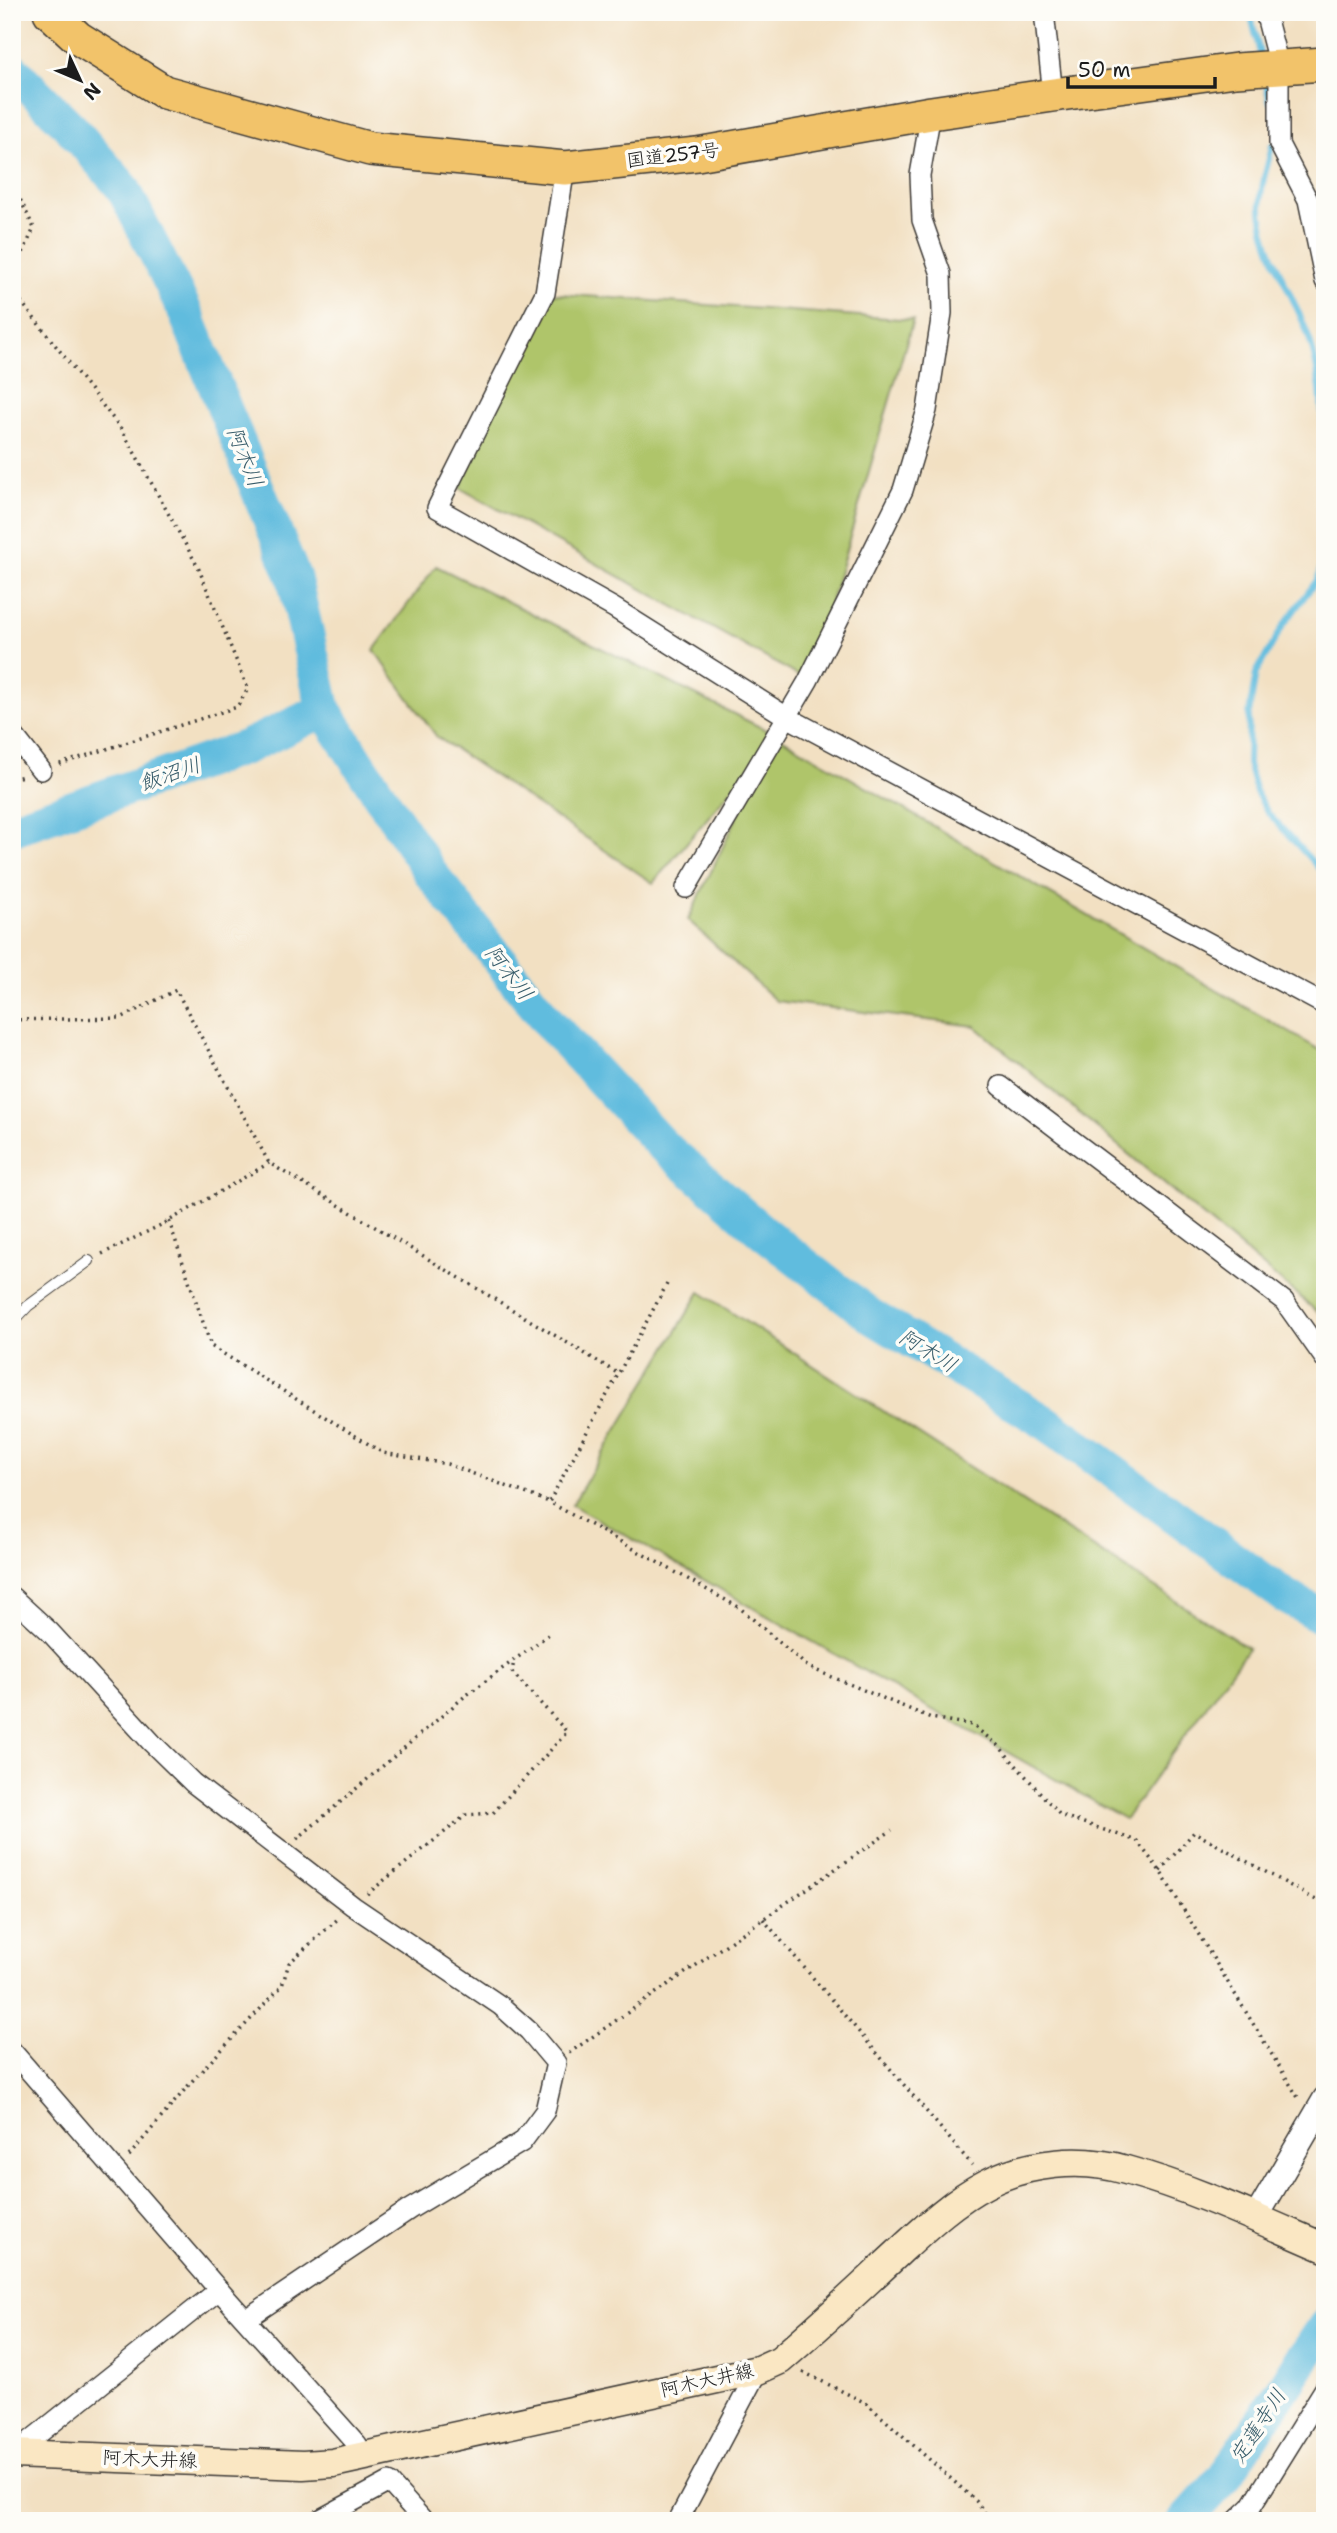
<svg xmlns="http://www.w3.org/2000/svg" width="1337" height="2533" viewBox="0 0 1337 2533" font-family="'Shantell Sans','Klee One',sans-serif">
<rect width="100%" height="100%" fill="#fdfcf7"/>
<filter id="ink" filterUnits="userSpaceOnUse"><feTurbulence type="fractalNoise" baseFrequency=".0143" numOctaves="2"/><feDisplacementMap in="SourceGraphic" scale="14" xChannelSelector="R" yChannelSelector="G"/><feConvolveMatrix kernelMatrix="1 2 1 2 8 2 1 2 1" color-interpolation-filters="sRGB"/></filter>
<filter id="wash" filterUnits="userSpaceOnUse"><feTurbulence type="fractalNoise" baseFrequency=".00686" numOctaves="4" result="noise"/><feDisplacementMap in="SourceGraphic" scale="28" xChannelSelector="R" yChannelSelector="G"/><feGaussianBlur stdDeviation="1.57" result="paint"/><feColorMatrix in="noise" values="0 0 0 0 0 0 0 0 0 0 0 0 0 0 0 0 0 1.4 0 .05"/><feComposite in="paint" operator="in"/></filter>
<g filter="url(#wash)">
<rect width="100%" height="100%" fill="#f2e0c2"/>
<g fill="#afc56a" stroke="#667043" stroke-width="2">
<path d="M545 293 913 320 808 681 460 488Z"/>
<path d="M436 566 776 735 1325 1053V1318L975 1026 776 1001 688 920 774 739 653 883 437 737 374 650Z"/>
<path d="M700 1292 1248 1648 1125 1819 572 1505Z"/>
</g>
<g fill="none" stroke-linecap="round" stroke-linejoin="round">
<g stroke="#60bcde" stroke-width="6">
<path d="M1250 12 1261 58"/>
<path d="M1265 79 1270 102"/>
<path d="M1272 145C1269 162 1262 180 1261 197 1257 243 1295 295 1309 338 1323 379 1322 423 1325 466"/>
<path d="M1325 554 1317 580 1283 626 1256 673 1249 714 1248 764 1256 792 1268 813 1325 875"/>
</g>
<g stroke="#60bcde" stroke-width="35">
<path d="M12 69 71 128 123 188 183 307 294 578 324 710 432 875 550 1024 661 1144 764 1233 871 1316 1048 1424 1288 1598 1325 1618"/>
<path d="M12 829 246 747 324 710"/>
<path d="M1185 2521 1224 2478 1325 2326"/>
</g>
</g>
</g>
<g filter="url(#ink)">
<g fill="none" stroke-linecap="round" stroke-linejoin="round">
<defs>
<path id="service" d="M12 1323 28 1306 89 1261"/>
<g id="minor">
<path d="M1044 12 1053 95"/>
<path d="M1265 12 1279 66V144L1308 200 1325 281"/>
<path d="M565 168 545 293 437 508 614 608 787 717 1325 1005"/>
<path d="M12 733 41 770"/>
<path d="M686 888 808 681 903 490 927 410 942 313 941 274 922 220 920 175 931 113"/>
<path d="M1001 1086 1284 1301 1325 1359"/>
<path d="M12 1597 49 1631 152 1743 193 1783 353 1906 501 2006 529 2031 556 2063 545 2111 522 2142 410 2209 246 2319"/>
<path d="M12 2051 219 2290 357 2444 363 2455"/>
<path d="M24 2455 26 2446 31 2440 219 2290"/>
<path d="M317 2521 389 2482 424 2521"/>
<path d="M678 2521 758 2370"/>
<path d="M1236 2521 1251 2507 1325 2388"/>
</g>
<path id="tertiary" d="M1255 2219 1325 2099"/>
<path id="secondary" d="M12 2454 303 2465 333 2463 758 2370 780 2360C820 2326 859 2289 898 2253 925 2228 953 2201 986 2184 1027 2162 1082 2157 1126 2170 1195 2189 1260 2220 1325 2248"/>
<path id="trunk" d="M50 12 78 38 164 92 370 149 565 168 697 154 931 113 1053 95 1236 70 1325 64"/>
</defs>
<use href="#service" stroke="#3c3935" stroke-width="12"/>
<use href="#minor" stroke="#3c3935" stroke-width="22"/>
<use href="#tertiary" stroke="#3c3935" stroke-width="27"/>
<use href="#secondary" stroke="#3c3935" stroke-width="31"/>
<use href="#trunk" stroke="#3c3935" stroke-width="36"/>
<g stroke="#3c3935" stroke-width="3.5" stroke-dasharray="2 5" stroke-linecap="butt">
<path d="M12 189 19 197 34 228 23 253 12 264"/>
<path d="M12 290 122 430 198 567 248 689 237 707 57 765"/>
<path d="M12 779 23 776"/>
<path d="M12 1020 121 1018 176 990 269 1163 619 1374"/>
<path d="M169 1221 211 1346 383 1453 447 1464 549 1502"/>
<path d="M102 1254 169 1221 269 1163"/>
<path d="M667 1284 549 1502 740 1608 808 1667 931 1718 972 1725 998 1745 1060 1815 1137 1841 1160 1871 1299 2099"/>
<path d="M297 1839 464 1697 548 1635"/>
<path d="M1160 1871 1194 1832 1325 1905"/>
<path d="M367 1894 466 1815 493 1813 567 1732 512 1672 514 1660"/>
<path d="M763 1919 972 2165"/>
<path d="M569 2053 892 1830"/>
<path d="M129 2156 193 2080 282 1986 289 1963 340 1917"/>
<path d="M803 2372 866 2403 976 2501 991 2521"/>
</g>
<use href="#service" stroke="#fff" stroke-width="10"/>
<use href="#minor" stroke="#fff" stroke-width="19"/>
<use href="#tertiary" stroke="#fff" stroke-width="24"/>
<use href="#secondary" stroke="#fae7c3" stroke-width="28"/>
<use href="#trunk" stroke="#f2c36a" stroke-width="33"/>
</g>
</g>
<g text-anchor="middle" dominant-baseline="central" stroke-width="7" stroke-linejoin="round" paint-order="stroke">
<g font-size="19" fill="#1c1c1c" stroke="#fdfcf7">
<text transform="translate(673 155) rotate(-7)">国道257号</text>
<text transform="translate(707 2380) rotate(-13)">阿木大井線</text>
<text transform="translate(150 2459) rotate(2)">阿木大井線</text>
</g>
<g font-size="21" font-style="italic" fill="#375c6a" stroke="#fdfcf7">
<text transform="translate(245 457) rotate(68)">阿木川</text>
<text transform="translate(170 774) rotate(-19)">飯沼川</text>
<text transform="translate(509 973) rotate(52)">阿木川</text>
<text transform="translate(928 1351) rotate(31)">阿木川</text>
<text transform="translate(1258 2426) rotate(-57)">定蓮寺川</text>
</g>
</g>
<rect width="1337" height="2533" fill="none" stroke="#fdfcf7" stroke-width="42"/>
<g transform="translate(80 80) rotate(134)" stroke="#fdfcf7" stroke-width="5" paint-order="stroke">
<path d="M0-5L12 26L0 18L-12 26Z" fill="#1c1c1c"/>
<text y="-10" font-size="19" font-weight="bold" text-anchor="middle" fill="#1c1c1c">N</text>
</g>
<path d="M1068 77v10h147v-10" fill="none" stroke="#1c1c1c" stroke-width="3.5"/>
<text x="1078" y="77" font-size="21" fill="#1c1c1c" stroke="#fdfcf7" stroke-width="5" paint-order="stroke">50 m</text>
</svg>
